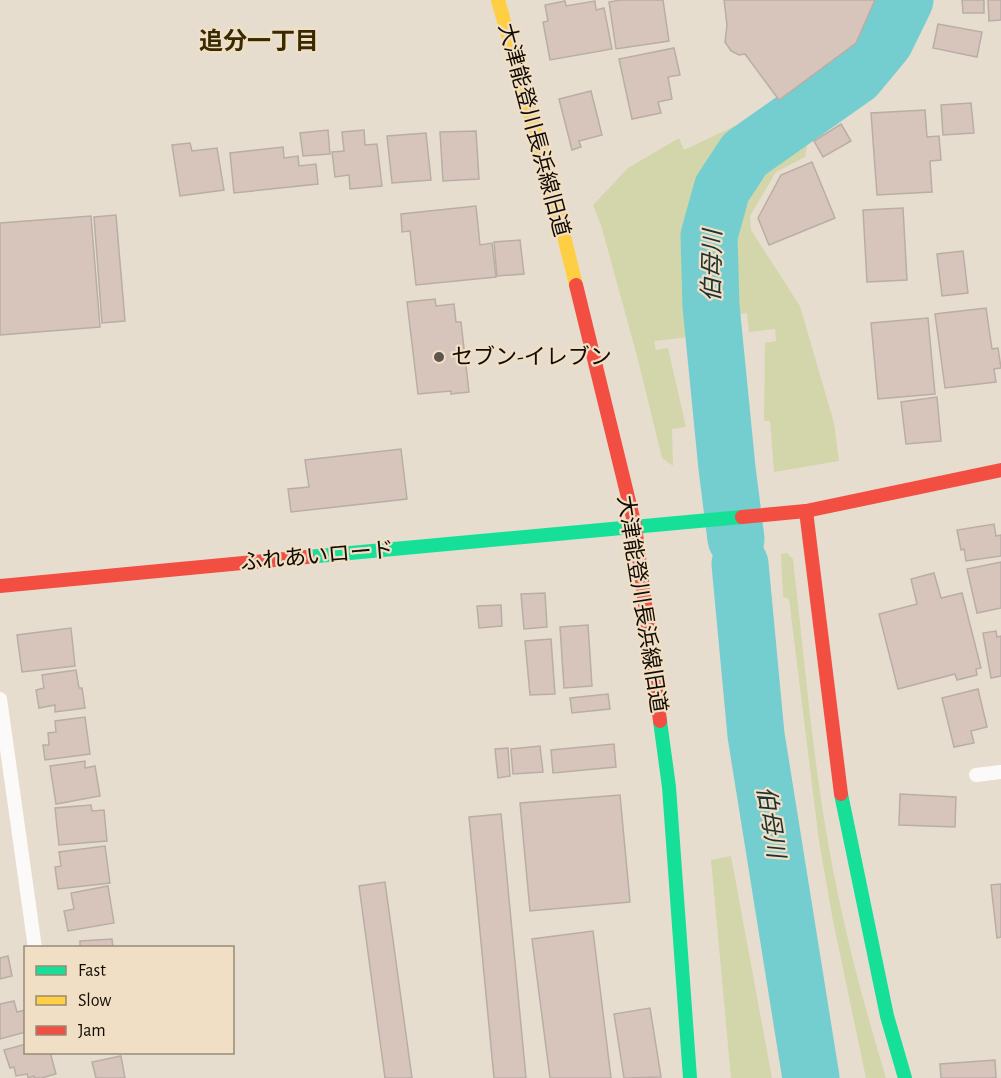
<svg xmlns="http://www.w3.org/2000/svg" width="1001" height="1078" viewBox="0 0 1001 1078" font-family="'Alegreya Sans','Noto Sans JP',sans-serif">
<rect width="100%" height="100%" fill="#e7ddcf"/>
<g fill="#d2d6aa">
<path d="M741 123C671 190 685 250 690 337L654 341 656 350 668 348 686 427 672 429 673 466 662 458 637 356 601 225 593 205 628 168 679 138 684 150Z"/>
<path d="M805 136 808 140 805 157 776 172 750 216 751 230 800 306 834 423 839 461 774 472 770 421H764L765 343 776 341 775 329 749 332 747 313 738 314C735 267 724 208 761 171 774 158 791 147 805 136Z"/>
<path d="M787 553 793 559C804 656 812 753 829 848 843 927 863 1002 886 1078H866L833 921 819 841 789 599 783 597 781 554Z"/>
<path d="M731 856 772 1078H731L711 860Z"/>
</g>
<g fill="none" stroke-linecap="round" stroke-linejoin="round">
<g stroke="#74cdce" stroke-width="57">
<path d="M736 539 727 468 711 306 709 236 722 189 745 154 856 76 885 41 905 0"/>
<path d="M740 564 756 735 811 1078"/>
</g>
</g>
<g fill="#d7c4ba" stroke="#b8aea6" stroke-width="1.5">
<path d="M621 0H663L669 41 616 49 609 2Z"/>
<path d="M724 0H875L856 43 779 100 745 54 739 55 731 51 725 42 727 25Z"/>
<path d="M962 0H984V13H963Z"/>
<path d="M988 0H1001V20L989 21Z"/>
<path d="M565 1 566 6 595 1 596 10 604 8 612 49 550 60 543 22 548 21 545 5Z"/>
<path d="M938 24 982 32 977 57 933 48Z"/>
<path d="M674 48 680 75 668 77 672 99 658 102 661 113 632 119 619 59Z"/>
<path d="M591 91 602 135 579 141 581 147 572 150 559 99Z"/>
<path d="M971 103 974 133 943 135 941 105Z"/>
<path d="M925 110 927 137 939 136 941 160 930 161 932 192 877 195 871 113Z"/>
<path d="M841 124 851 141 823 157 814 141Z"/>
<path d="M328 130 330 154 303 156 300 133Z"/>
<path d="M364 130 365 145 377 144 382 186 350 189 349 175 335 177 332 152 344 151 342 132Z"/>
<path d="M476 131 479 179 443 181 440 132Z"/>
<path d="M426 133 431 180 392 183 387 136Z"/>
<path d="M190 143 192 151 217 148 224 190 180 196 172 145Z"/>
<path d="M283 147 284 158 298 156 299 166 316 164 318 184 234 193 230 153Z"/>
<path d="M812 162 835 218 769 245 758 218 781 175Z"/>
<path d="M476 206 480 245 492 243 496 277 416 285 410 231 402 232 401 214Z"/>
<path d="M903 208 907 280 867 282 863 210Z"/>
<path d="M116 215 125 321 102 323 94 217Z"/>
<path d="M91 216 100 327 0 335V223Z"/>
<path d="M520 240 524 274 497 276 494 242Z"/>
<path d="M963 251 968 293 942 296 937 254Z"/>
<path d="M435 299 436 306 454 304 456 322H461L469 392 451 394V391L418 394 407 302Z"/>
<path d="M986 308 992 349 998 348 1001 368 994 369 996 382 945 388 935 314Z"/>
<path d="M928 318 935 394 878 399 871 323Z"/>
<path d="M937 397 941 441 906 444 901 402Z"/>
<path d="M401 449 407 499 291 512 288 489 309 487 305 460Z"/>
<path d="M994 524 996 536 1001 535V556L966 561 964 549 961 550 957 530Z"/>
<path d="M1001 562V608L977 613 967 569Z"/>
<path d="M934 573 941 598 962 593 981 668 976 669 977 675 957 680 955 674 898 689 879 614 917 604 911 579Z"/>
<path d="M545 593 547 627 524 629 521 594Z"/>
<path d="M501 605 502 626 479 628 477 606Z"/>
<path d="M588 625 592 686 564 688 560 627Z"/>
<path d="M71 628 75 666 22 672 17 635Z"/>
<path d="M996 631 997 637 1001 636V676L991 678 983 633Z"/>
<path d="M551 639 555 694 530 695 525 641Z"/>
<path d="M76 670 79 688H82L85 708 55 712V705L39 708 36 690 44 688 42 675Z"/>
<path d="M978 689 987 727 971 731 974 743 954 747 942 698Z"/>
<path d="M608 694 610 709 572 713 570 698Z"/>
<path d="M85 717 90 754 45 760 43 745H49L48 733 56 732 55 721Z"/>
<path d="M614 744 616 767 553 773 551 750Z"/>
<path d="M540 746 543 772 513 774 511 749Z"/>
<path d="M508 748 510 776 498 778 495 749Z"/>
<path d="M85 761V768L95 766 100 796 56 804 50 766Z"/>
<path d="M900 794 956 797 955 827 899 825Z"/>
<path d="M620 795 630 902 530 911 520 803Z"/>
<path d="M91 805 92 811 104 810 107 841 59 845 55 808Z"/>
<path d="M501 814 526 1078H494L469 817Z"/>
<path d="M105 846 110 883 58 889 55 867 61 866 59 852Z"/>
<path d="M385 882 412 1078H385L359 886Z"/>
<path d="M1001 884V937L997 938 991 885Z"/>
<path d="M108 886 114 923 68 931 64 911 74 909 71 893Z"/>
<path d="M593 931 611 1078H550L532 939Z"/>
<path d="M112 939 113 948H80V941Z"/>
<path d="M8 956 12 976 0 979V958Z"/>
<path d="M14 1001 17 1012 25 1010 26 1032 0 1039V1004Z"/>
<path d="M650 1008 661 1077 624 1078 614 1014Z"/>
<path d="M26 1044V1052H50L56 1074 41 1078H34V1076L28 1078 27 1074 16 1076 14 1067 10 1068 4 1050Z"/>
<path d="M121 1056 125 1078H96L92 1062Z"/>
<path d="M995 1060 996 1078H941L940 1064Z"/>
</g>
<g fill="none" stroke-linecap="round" stroke-linejoin="round">
<g stroke="#fbfaf8" stroke-width="14">
<path d="M0 699 35 948"/>
<path d="M976 775 1001 772"/>
</g>
<g stroke="#16e098" stroke-width="14">
<path d="M307 557 742 517"/>
<path d="M660 721 669 787 690 1078"/>
<path d="M841 794 887 1016 905 1078"/>
</g>
<path stroke="#ffcf43" stroke-width="14" d="M498 0 559 216 576 285"/>
<g stroke="#f24e42" stroke-width="14">
<path d="M576 285 635 526 660 721"/>
<path d="M806 511 841 794"/>
<path d="M742 517 806 511 1001 470"/>
<path d="M0 586 307 557"/>
</g>
</g>
<circle fill="#5d554b" stroke="#f1dfc5" stroke-width="2" cx="439" cy="357" r="6"/>
<g text-anchor="middle" dominant-baseline="central" stroke-width="4.5" stroke-linejoin="round" paint-order="stroke">
<g font-size="22" fill="#120c04" stroke="#f1dfc5">
<text transform="translate(534 130) rotate(75)">大津能登川長浜線旧道</text>
<text transform="translate(317 556) rotate(-5)">ふれあいロード</text>
<text transform="translate(642 604) rotate(81)">大津能登川長浜線旧道</text>
</g>
<g font-size="22" fill="#120c04" stroke="#f1dfc5" text-anchor="start">
<text x="451" y="357">セブン-イレブン</text>
</g>
<g font-size="24" font-weight="bold" fill="#382a00" stroke="#f1dfc5">
<text x="259" y="42">追分一丁目</text>
</g>
<g font-size="24" font-style="italic" fill="#1c3233" stroke="#f1dfc5">
<text transform="translate(713 266) rotate(-89)">伯母川</text>
<text transform="translate(770 822) rotate(81)">伯母川</text>
</g>
</g>
<rect x="24" y="946" width="210" height="108" fill="#f1dfc5" stroke="#988b78" stroke-width="1.5"/>
<rect x="36" y="966" width="30" height="9" fill="#16e098" stroke="#988b78" stroke-width="1.5"/>
<text x="78" y="976" font-size="18" fill="#120c04">Fast</text>
<rect x="36" y="996" width="30" height="9" fill="#ffcf43" stroke="#988b78" stroke-width="1.5"/>
<text x="78" y="1006" font-size="18" fill="#120c04">Slow</text>
<rect x="36" y="1026" width="30" height="9" fill="#f24e42" stroke="#988b78" stroke-width="1.5"/>
<text x="78" y="1036" font-size="18" fill="#120c04">Jam</text>
</svg>
